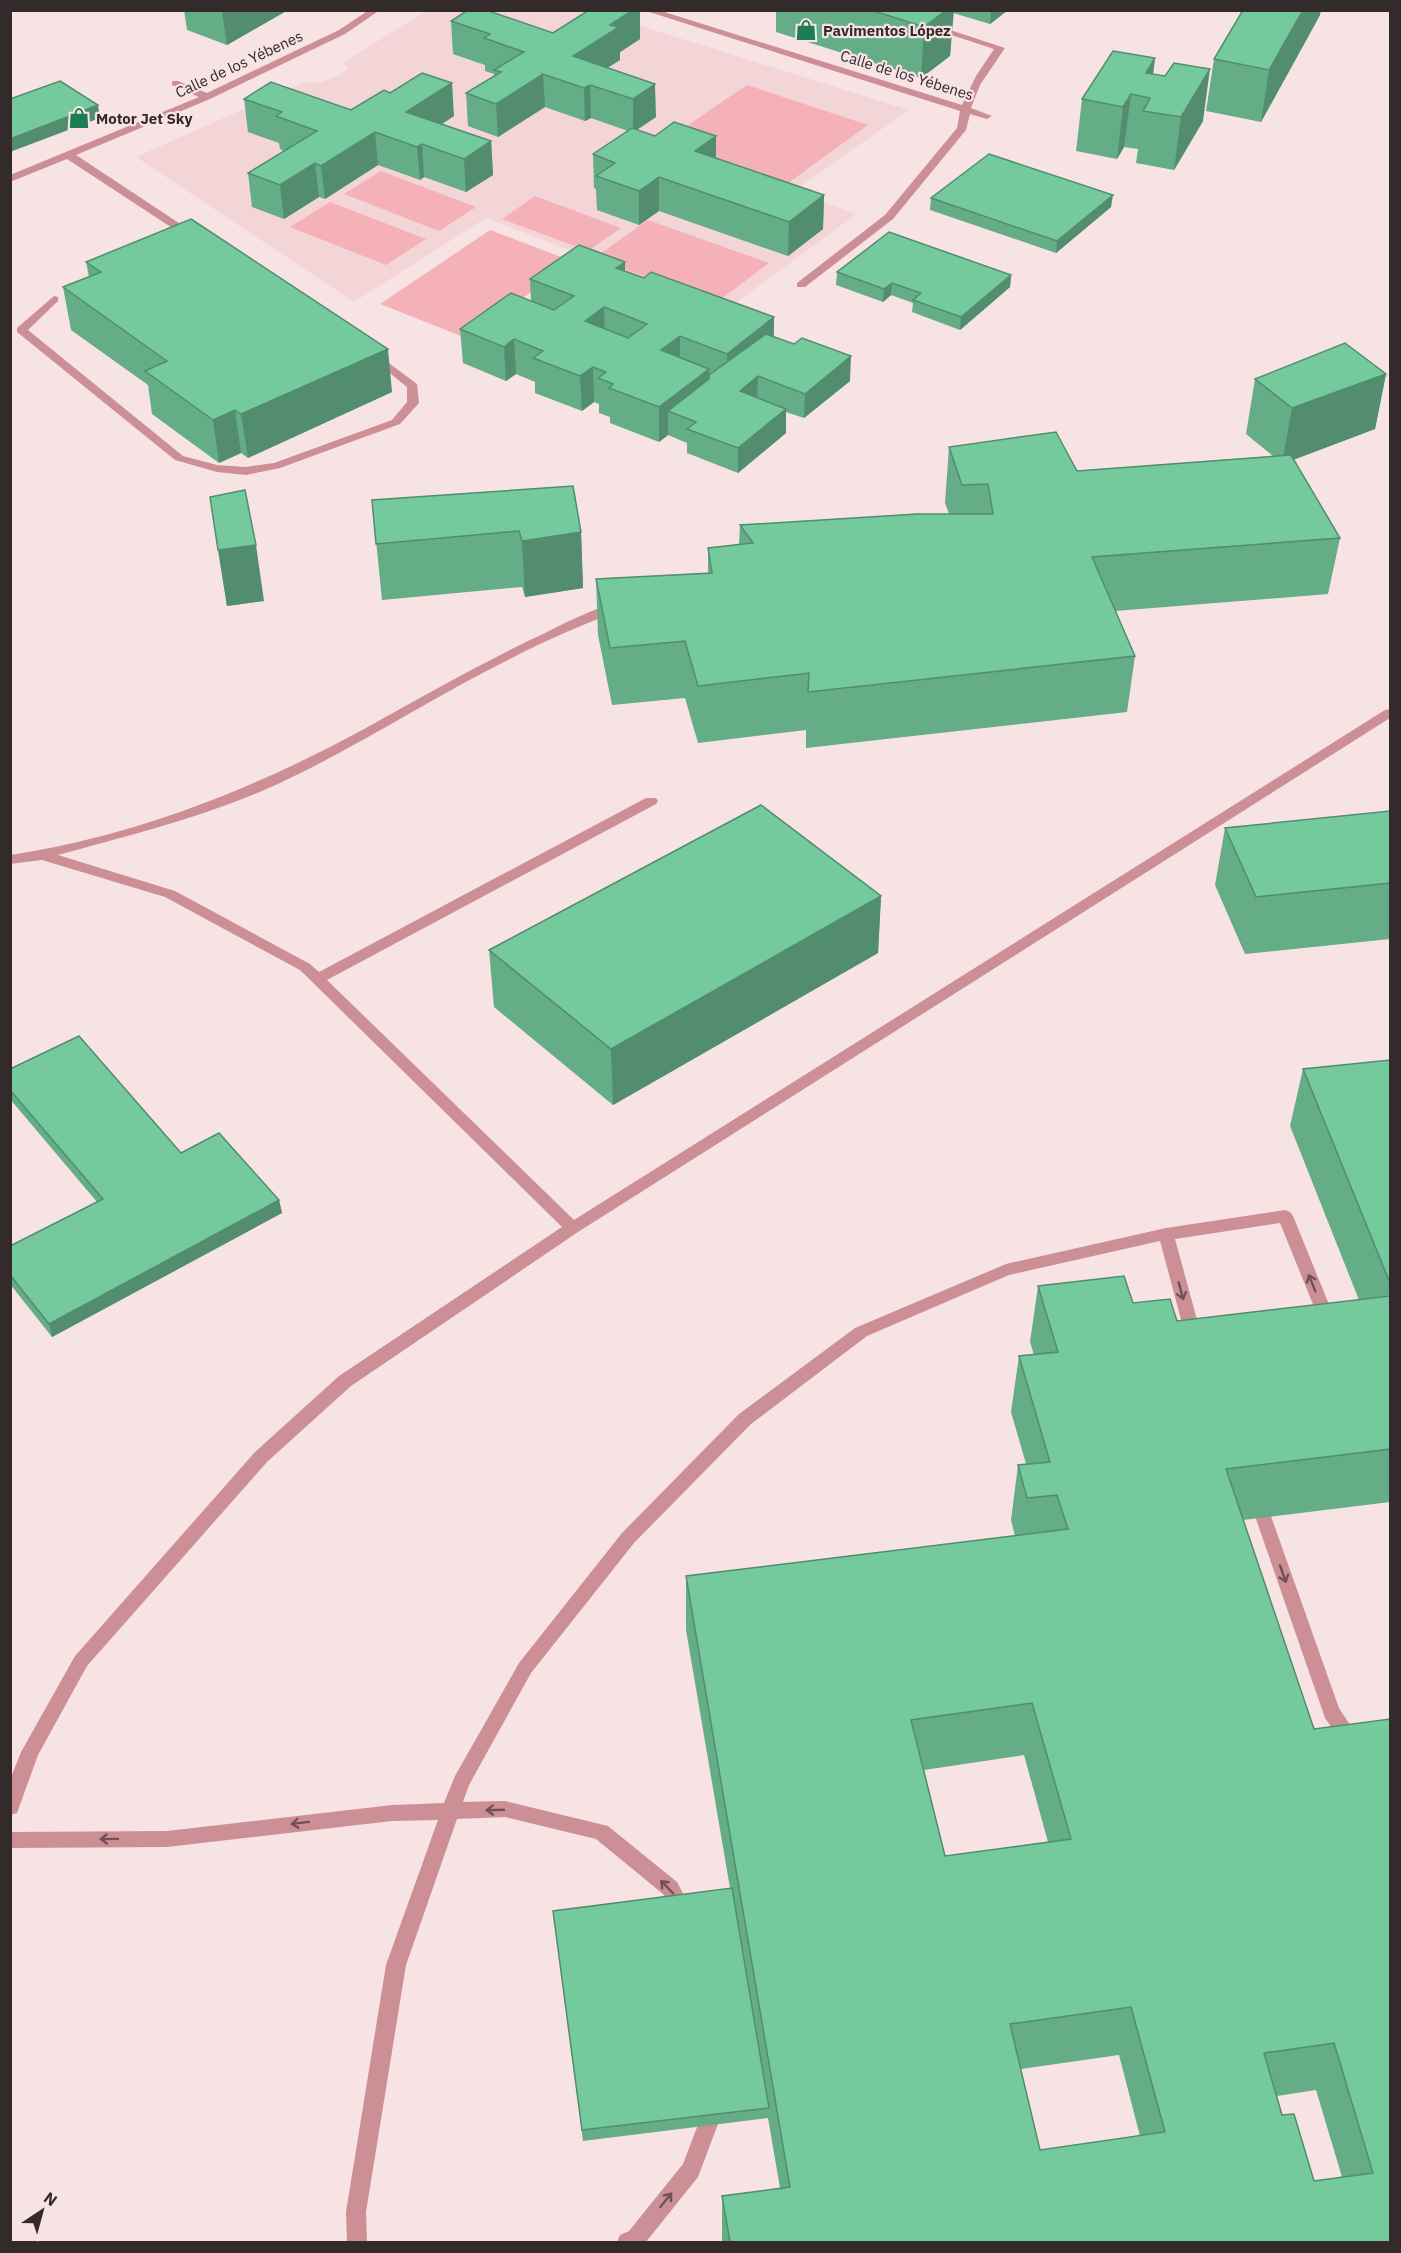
<svg xmlns="http://www.w3.org/2000/svg" width="1401" height="2253" viewBox="0 0 1401 2253" font-family="'IBM Plex Sans',sans-serif">
<rect width="100%" height="100%" fill="#f8e3e4"/>
<path fill="#f3d5d7" d="M426 11H593L909 110 794 191 856 214 727 310 486 218 354 302 136 157 304 82 319 83 338 76 348 69 344 62Z"/>
<g fill="#f5b1b8">
<path d="M747 85 868 125 780 189 657 146Z"/>
<path d="M381 171 476 207 439 231 344 194Z"/>
<path d="M535 196 621 228 588 251 502 219Z"/>
<path d="M330 202 426 239 386 265 290 227Z"/>
<path d="M648 220 769 263 716 303 594 258Z"/>
<path d="M490 230 574 262 466 338 380 304Z"/>
</g>
<g fill="none" stroke-linecap="round" stroke-linejoin="round">
<g fill="#cc8f96" fill-rule="evenodd">
<path d="M369 10H380L345 34 210 99 76 155 197 235V239H189L67 159 10 182V175L199 97 172 85V81H178L207 93 339 30Z"/>
<path d="M643 10H658L962 105 976 76 994 49 927 27 935 25 1005 48 980 85 971 108 992 116 987 119 970 114 966 130 893 219 805 287H797V283L885 215 957 128 960 111Z"/>
<path d="M54 296 58 297V301L28 330 183 456 217 465 246 467 274 463 392 420 407 402V387L370 357V353L374 352 417 384 419 403 400 424 280 468 246 475 217 472 175 460 17 332V328Z"/>
<path d="M616 603 622 607 620 610C582 625 544 641 508 660 425 701 347 754 262 791 196 819 127 836 58 855L175 891 310 964 319 972 646 798H656L658 801 656 804 327 980 574 1220 1385 710 1390 709V718L578 1232 351 1386 267 1462 87 1666 38 1755 17 1813 10 1815V1780L21 1752 75 1656 255 1452 339 1376 562 1227 300 970 165 897 42 860 10 864V855C135 836 254 789 364 729 424 696 483 662 545 633 567 622 592 609 616 603Z"/>
<path d="M1285 1210 1290 1212 1293 1216 1337 1324 1335 1328 1329 1330 1323 1328 1321 1324 1280 1223 1175 1239 1202 1338 1200 1342 1194 1344 1188 1342 1186 1338 1160 1241 1009 1275 867 1336 751 1424 634 1543 531 1673 469 1785 463 1802 505 1801 608 1826 677 1882 693 1912 691 1918 684 1921 677 1918 663 1894 596 1839 505 1817 457 1819 406 1965 366 2212 367 2242H347L346 2212 386 1965 438 1820 392 1821 167 1847 10 1848V1832L167 1831 392 1805 444 1803 455 1776 519 1663 622 1533 739 1414 855 1328 1006 1264 1166 1228Z"/>
<path d="M1264 1512 1270 1514 1272 1519 1339 1708 1352 1728 1376 1732 1390 1730V1746L1376 1748 1341 1741 1325 1718 1256 1519 1258 1514Z"/>
<path d="M714 2098 721 2101 724 2108 698 2177 646 2242H617L620 2235 629 2231 683 2164 707 2101Z"/>
</g>
</g>
<g fill="#64ad87" fill-rule="evenodd">
<path d="M184 10H288L227 45 187 30Z"/>
<path d="M589 10H640V39L620 52V60L607 68 656 117 637 130 716 158 824 195 823 229 788 256 659 211 639 225 597 210 596 189 594 188 593 154 628 131 591 118 585 121 545 107 498 137 468 126 466 93 495 76 494 74 485 71V65L453 54 451 21 553 33Z"/>
<path d="M776 10H1008L990 24 953 13 950 56 921 78 776 32Z"/>
<path d="M1320 15 1261 122 1206 111 1214 59Z"/>
<path d="M1155 58 1153 74 1165 76 1203 121 1174 170 1136 163 1138 149 1124 147 1117 159 1076 151 1082 99Z"/>
<path d="M244 99 351 110 454 116 442 124 491 141 493 175 466 192 424 177 420 180 378 165 325 199 319 197 284 219 252 207 248 173 284 151 280 149 279 143 248 132Z"/>
<path d="M931 198 1111 207 1056 253 930 210Z"/>
<path d="M86 262 392 392 248 458 241 453 219 463 152 414 148 385 71 330 63 287 89 277Z"/>
<path d="M625 271 644 278 774 317V337L850 381 804 418 786 412V433L738 473 687 453V443L668 435 659 442 610 423V417L599 413V404L594 402 582 411 535 393V382L516 374 506 381 463 363 460 329 531 301 530 279Z"/>
<path d="M837 272 1011 275 1010 287 960 330 912 312 913 303 891 295 883 302 836 285Z"/>
<path d="M1386 374 1375 429 1293 460 1340 538 1328 594 1115 611 1135 656 1127 712 806 748V730L698 743 685 698 612 705 598 635 596 579 708 573V548L739 544 740 525 949 514 945 503 949 447 1077 471 1273 456 1246 434 1255 379Z"/>
<path d="M210 497 264 601 227 606Z"/>
<path d="M372 500 581 532 583 588 525 597 522 587 382 600Z"/>
<path d="M1390 811V939L1245 954 1215 885 1225 828Z"/>
<path d="M881 896 878 953 613 1105 494 1007 489 950Z"/>
<path d="M1390 1060V1502L1243 1520 1390 2242H722V2196L780 2188 768 2118 583 2141 553 1911 730 1888 686 1630V1576L1015 1536 1011 1520 1018 1465 1026 1464 1011 1412 1019 1356 1034 1355 1030 1342 1038 1286 1133 1303 1177 1321 1359 1300 1290 1126 1303 1069ZM1024 1755 1048 1842 945 1856 924 1770ZM1119 2055 1140 2136 1040 2150 1021 2069ZM1316 2090 1342 2177 1314 2181 1282 2115 1277 2096Z"/>
<path d="M10 1069 279 1200 282 1213 52 1337 10 1284V1246L97 1202 10 1099Z"/>
</g>
<g fill="#518d6e">
<path d="M222 10H288L227 45Z"/>
<path d="M633 10H640V39L620 52V60L579 86 573 56 610 25Z"/>
<path d="M946 10H954L950 56 921 78 924 27Z"/>
<path d="M991 10H1008L990 24Z"/>
<path d="M1303 10H1321L1320 15 1261 122 1269 70Z"/>
<path d="M1155 58 1150 98 1146 73Z"/>
<path d="M1210 69 1203 121 1174 170 1181 117Z"/>
<path d="M543 74 545 107 498 137 496 104Z"/>
<path d="M452 83 454 116 409 145 406 112Z"/>
<path d="M655 84 656 117 633 132V99Z"/>
<path d="M590 85 591 118 585 121 584 88Z"/>
<path d="M1131 94 1124 147 1117 159 1123 107Z"/>
<path d="M98 105 100 118 10 152V139Z"/>
<path d="M375 132 378 165 325 199 321 166Z"/>
<path d="M716 136V170L695 151Z"/>
<path d="M491 141 493 175 466 192 464 159Z"/>
<path d="M422 144 424 177 420 180 417 147Z"/>
<path d="M315 163 319 197 284 219 280 185Z"/>
<path d="M659 177V211L639 225V191Z"/>
<path d="M824 195 823 229 788 256 789 222Z"/>
<path d="M1113 195 1111 207 1056 253 1057 241Z"/>
<path d="M625 262V296L616 268Z"/>
<path d="M1011 275 1010 287 960 330 961 317Z"/>
<path d="M892 283 891 295 883 302 884 289Z"/>
<path d="M604 307 605 342 585 321Z"/>
<path d="M774 317 773 352 727 389V354Z"/>
<path d="M680 336V371L661 350Z"/>
<path d="M514 339 516 374 506 381 504 347Z"/>
<path d="M388 349 392 392 248 458 241 414Z"/>
<path d="M851 356 850 381 804 418 805 394Z"/>
<path d="M593 367 594 402 582 411 580 376Z"/>
<path d="M709 369V404L668 411V435L659 442V407Z"/>
<path d="M1386 374 1375 429 1282 464 1292 408Z"/>
<path d="M758 376 757 401 740 391Z"/>
<path d="M786 409V433L738 473V448Z"/>
<path d="M235 410 241 453 219 463 213 420Z"/>
<path d="M581 532 583 588 525 597 522 541Z"/>
<path d="M256 545 264 601 227 606 218 550Z"/>
<path d="M881 896 878 953 613 1105 611 1049Z"/>
<path d="M279 1200 282 1213 52 1337 49 1324Z"/>
</g>
<g fill="#74c99d" stroke="#518d6e" stroke-width="1.5" fill-rule="evenodd">
<path d="M468 10H486L553 33 589 10H633L610 25 619 27 573 56 655 84 633 99 590 85 584 88 543 74 496 104 466 93 501 72 494 70 524 52 484 38 490 34 451 21Z"/>
<path d="M871 10H946L924 27Z"/>
<path d="M1243 10H1303L1269 70 1214 59Z"/>
<path d="M1113 51 1155 58 1146 73 1165 76 1174 63 1210 69 1181 117 1143 111 1150 98 1131 94 1123 107 1082 99Z"/>
<path d="M422 73 452 83 406 112 491 141 464 159 422 144 417 147 375 132 321 166 315 163 280 185 248 173 317 131 276 116 282 112 244 99 271 82 351 110 384 90 390 93Z"/>
<path d="M60 81 98 105 10 139V99Z"/>
<path d="M674 122 716 136 695 151 824 195 789 222 659 177 639 191 596 176 615 163 593 154 632 128 655 136Z"/>
<path d="M989 154 1113 195 1057 241 931 198Z"/>
<path d="M191 219 388 349 241 414 235 410 213 420 145 371 167 361 63 287 101 272 86 262Z"/>
<path d="M889 232 1011 275 961 317 913 300 921 293 892 283 884 289 837 272Z"/>
<path d="M579 245 625 262 616 268 644 278 651 272 774 317 727 354 680 336 661 350 709 369 659 407 609 388 613 384 598 378 606 372 593 367 580 376 533 358 543 351 514 339 504 347 460 329 511 293 554 310 574 296 530 279ZM604 307 647 324 628 338 585 321Z"/>
<path d="M766 334 794 344 802 338 851 356 805 394 758 376 740 391 786 409 738 448 687 429 696 422 668 411 709 379V375Z"/>
<path d="M1345 343 1386 374 1292 408 1255 379Z"/>
<path d="M1056 432 1077 471 1291 455 1340 538 1092 557 1135 656 808 692 809 673 698 686 685 641 610 648 596 579 712 573 708 548 753 543 740 525 917 514H993L988 484 962 485 949 447Z"/>
<path d="M573 486 581 532 522 541 519 531 376 544 372 500Z"/>
<path d="M245 490 256 545 218 550 210 497Z"/>
<path d="M761 805 881 896 611 1049 489 950Z"/>
<path d="M1390 811V883L1256 897 1225 828Z"/>
<path d="M79 1036 181 1153 219 1133 279 1200 49 1324 10 1275V1246L103 1199 10 1090V1069Z"/>
<path d="M1390 1060V1283L1303 1069Z"/>
<path d="M1124 1276 1133 1303 1170 1299 1177 1321 1390 1296V1449L1226 1469 1314 1729 1390 1719V2242H730L722 2196 790 2187 686 1576 1068 1529 1057 1495 1027 1498 1018 1465 1050 1462 1019 1356 1058 1352 1038 1286ZM1032 1703 1071 1839 945 1856 911 1720ZM1131 2007 1165 2132 1040 2150 1010 2024ZM1334 2043 1373 2173 1314 2181 1294 2114 1282 2115 1264 2053Z"/>
<path d="M732 1888 769 2108 582 2130 553 1911Z"/>
</g>
<defs><path id="oneway-shaft" d="M-6 0H5M1.5-3L5.5 0L1.5 3" fill="none" stroke-width="1.6" stroke-linecap="round" stroke-linejoin="round" transform="scale(1.5)"/></defs>
<g stroke="#705256">
<use href="#oneway-shaft" transform="translate(1312 1283) rotate(-112)"/>
<use href="#oneway-shaft" transform="translate(1181 1291) rotate(75)"/>
<use href="#oneway-shaft" transform="translate(1283 1574) rotate(71)"/>
<use href="#oneway-shaft" transform="translate(495 1810) rotate(178)"/>
<use href="#oneway-shaft" transform="translate(300 1823) rotate(173)"/>
<use href="#oneway-shaft" transform="translate(109 1839) rotate(179)"/>
<use href="#oneway-shaft" transform="translate(667 1887) rotate(-134)"/>
<use href="#oneway-shaft" transform="translate(666 2200) rotate(-51)"/>
</g>
<defs>
<symbol id="shop-bare" viewBox="-9 -9 18 18"><path d="M-5-2.5h2.3a2.7 3.5 0 0 1 5.4 0H5L5.5 6h-11ZM-1.5-2.5h3a1.5 2.3 0 0 0-3 0Z" fill="#1c7c53" stroke="#f8e3e4" stroke-width="2.5" paint-order="stroke"/></symbol>
</defs>
<g fill-rule="evenodd">
<use href="#shop-bare" x="791" y="15" width="30" height="30"/>
<use href="#shop-bare" x="64" y="103" width="30" height="30"/>
</g>
<g text-anchor="middle" dominant-baseline="central" stroke-width="4.5" stroke-linejoin="round" paint-order="stroke">
<g font-size="15" font-weight="bold" fill="#322a2b" stroke="#f8e3e4" text-anchor="start">
<text x="823" y="30">Pavimentos López</text>
<text x="96" y="118">Motor Jet Sky</text>
</g>
<g font-size="15" fill="#322a2b" stroke="#f8e3e4">
<text transform="translate(239 64) rotate(-25)">Calle de los Yébenes</text>
<text transform="translate(907 75) rotate(17)">Calle de los Yébenes</text>
</g>
</g>
<rect width="1401" height="2253" fill="none" stroke="#322a2b" stroke-width="24"/>
<g transform="translate(42 2211) rotate(36)" stroke="#f8e3e4" stroke-width="4.5" paint-order="stroke">
<path d="M0-4.5L10 22L0 15L-10 22Z" fill="#322a2b"/>
<text y="-9" font-size="16" font-weight="bold" text-anchor="middle" fill="#322a2b">N</text>
</g>
</svg>
